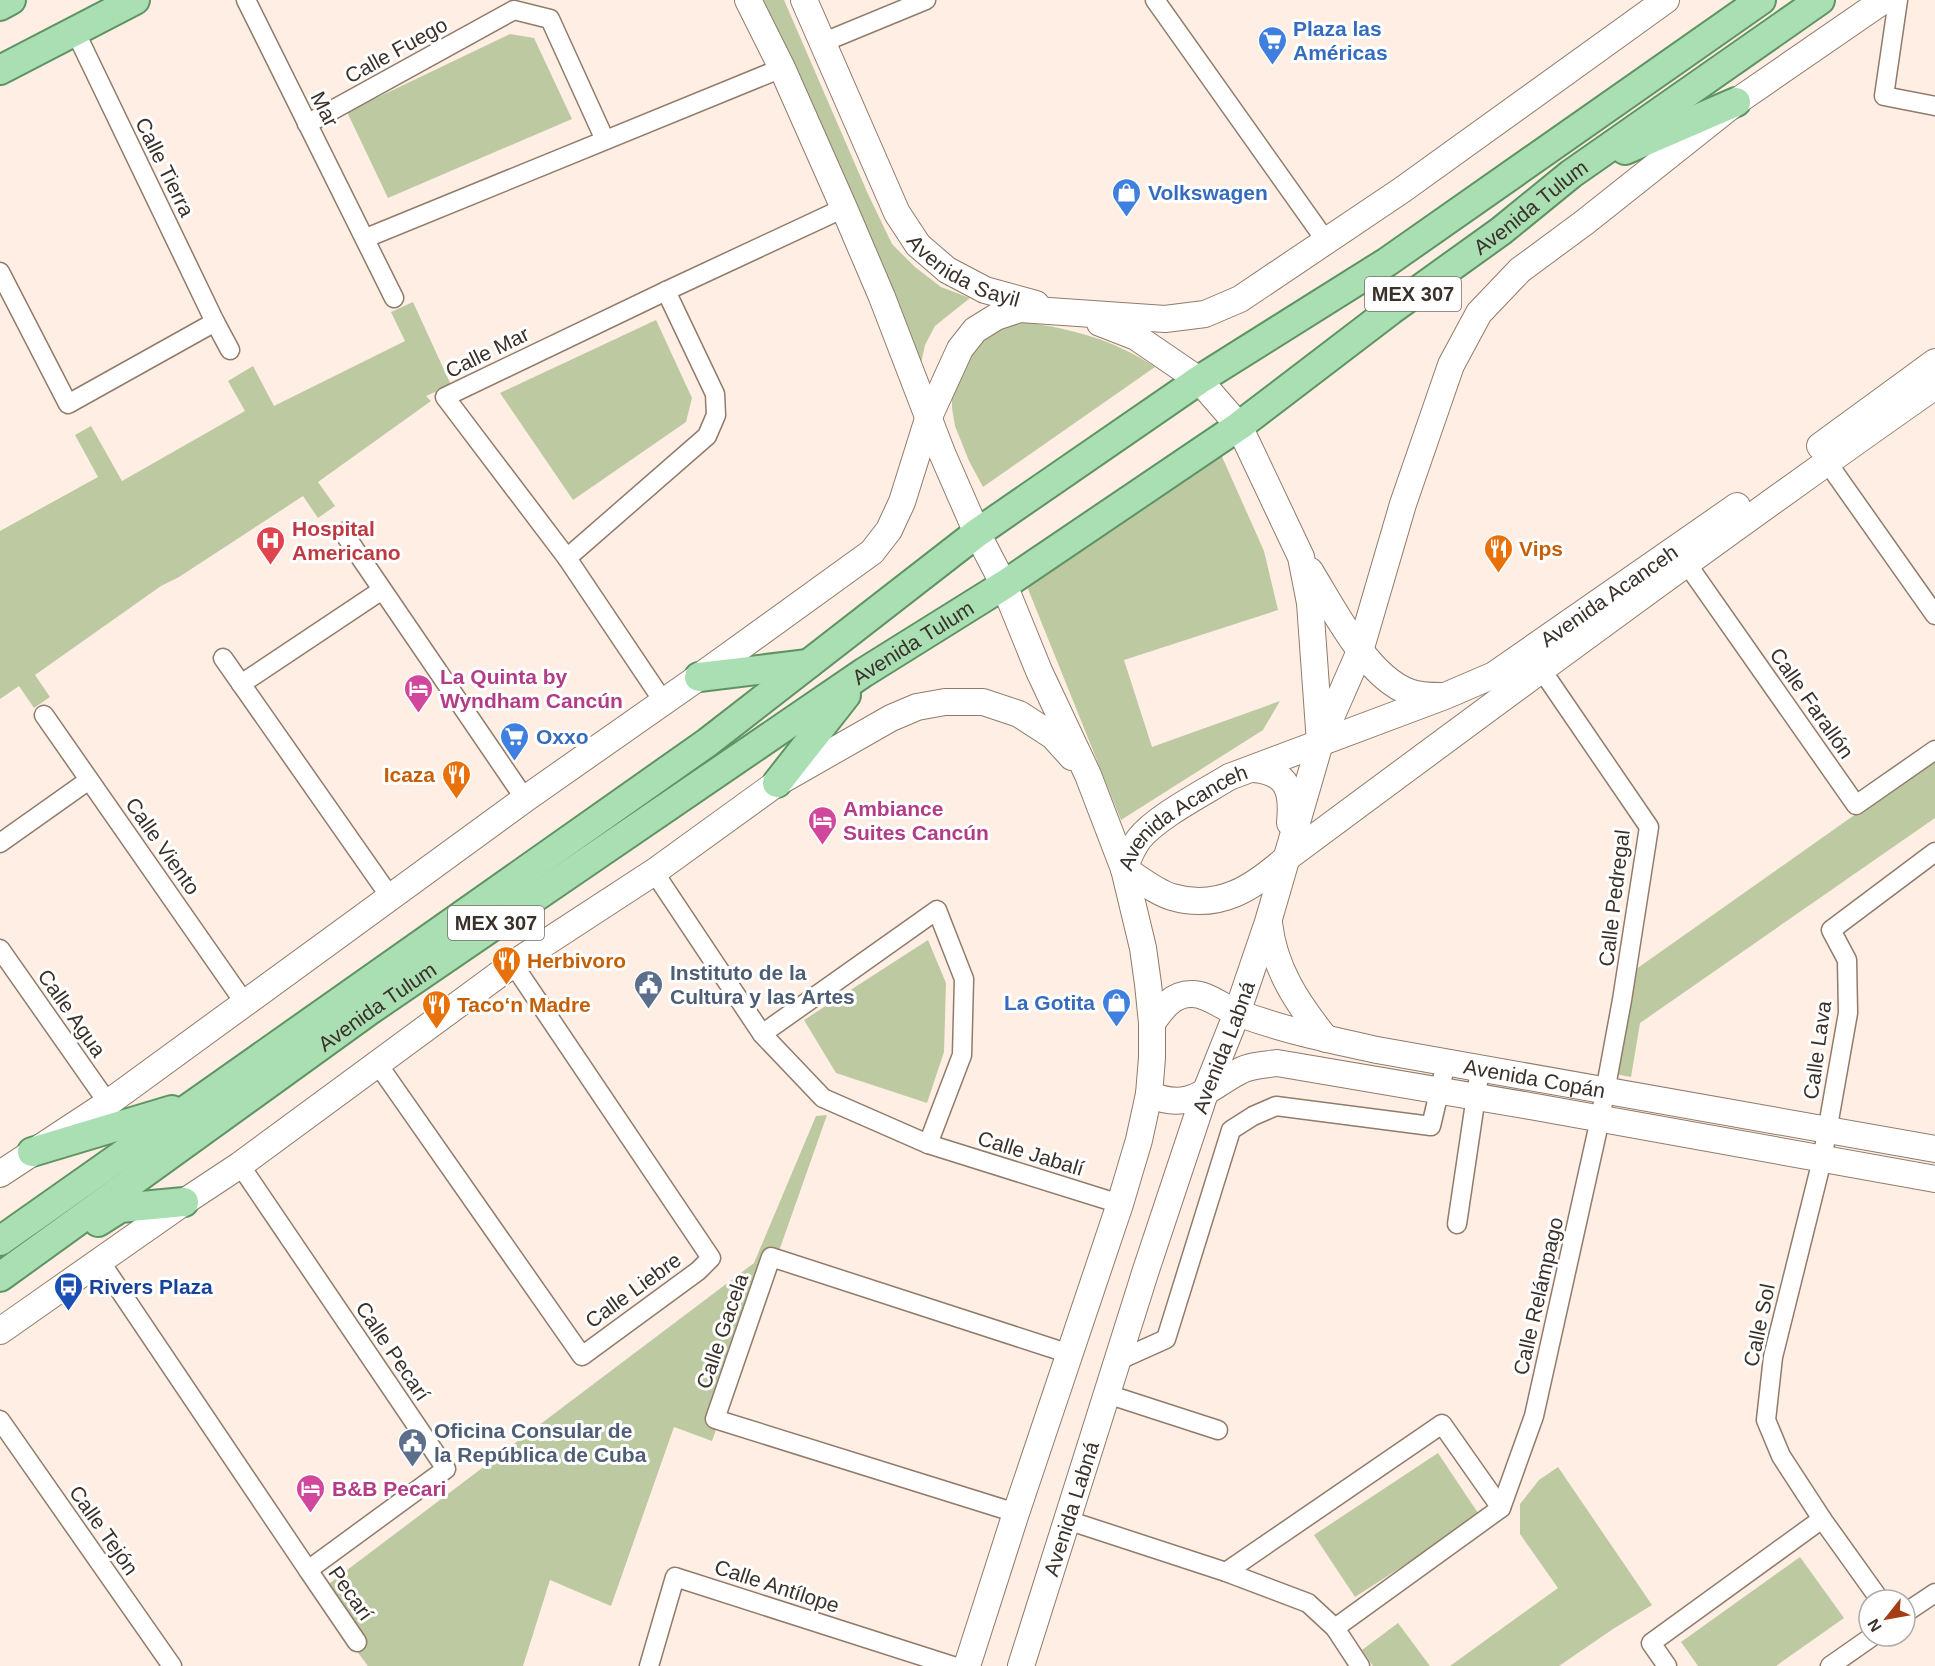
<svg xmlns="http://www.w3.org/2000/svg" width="1935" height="1666" viewBox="0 0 1935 1666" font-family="Helvetica,sans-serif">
<rect width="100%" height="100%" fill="#feeee3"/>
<g fill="#bdcaa1">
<path d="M758 0H784L868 194 892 244 915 267 941 287 970 298 935 326 925 345 920 368Z"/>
<path d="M510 34 534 38 572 119 388 198 347 112Z"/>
<path d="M413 302 451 385 426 396 431 401 318 482 335 506 318 518 303 496 179 577 161 586 35 675 50 697 34 708 19 686 0 699V531L98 477 75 435 91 426 122 481 245 411 228 381 253 366 274 406 405 341 391 312Z"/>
<path d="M656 320 692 398 686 422 573 500 500 393Z"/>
<path d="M1023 322C1073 329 1112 339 1155 367L983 487 969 461 955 426 952 408V393L963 357 1003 323Z"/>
<path d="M1219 450 1264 551 1278 610 1124 660 1152 747 1280 701 1263 730 1121 820 1026 584Z"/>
<path d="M1935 758V818L1640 1023 1631 1077 1615 1074 1632 972Z"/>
<path d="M928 940 946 983 944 1052 927 1103 836 1073 804 1020Z"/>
<path d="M827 1115 712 1441 674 1427 611 1606 550 1580 523 1666H368L314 1595 754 1263 816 1116Z"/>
<path d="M1438 1453 1480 1516 1355 1597 1314 1535Z"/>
<path d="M1558 1467 1652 1605 1613 1629 1559 1666H1450L1558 1588 1520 1534V1504L1539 1480Z"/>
<path d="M1800 1557 1844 1618 1776 1666H1698L1681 1642Z"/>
<path d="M1398 1623 1430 1666H1373L1362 1650Z"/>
</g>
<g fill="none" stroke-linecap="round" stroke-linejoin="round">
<defs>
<g id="street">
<path d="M246 0 394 298"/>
<path d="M1155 0 1326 241"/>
<path d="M1898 0 1884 96 1935 106"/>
<path d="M75 31 215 322 230 350"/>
<path d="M824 42 926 0"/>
<path d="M307 124 514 10 550 19 605 140"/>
<path d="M366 238 782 68"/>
<path d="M0 272 68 404 215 322"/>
<path d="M1827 462 1935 615"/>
<path d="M343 532 525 799"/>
<path d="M1680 554 1856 805 1935 750"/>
<path d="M567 558 707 436 716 415 715 394 666 291"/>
<path d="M223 658 391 898"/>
<path d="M241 684 382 590"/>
<path d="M663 701 567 558 445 397 666 291 844 208"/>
<path d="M44 715 244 1002"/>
<path d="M0 843 89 780"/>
<path d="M654 872 762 1034 823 1098 928 1144 1120 1204"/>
<path d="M0 949 108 1103"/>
<path d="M762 1034 937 910 964 979 962 1055 928 1144"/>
<path d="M377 1063 582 1356 698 1271 711 1258 513 964"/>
<path d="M1457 1224 1480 1069"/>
<path d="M100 1261 308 1570 446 1469 240 1165"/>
<path d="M1117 1361 1166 1339 1231 1130 1253 1116 1276 1106 1431 1126 1446 1063"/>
<path d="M1107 1394 1218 1430"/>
<path d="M0 1420 172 1666"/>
<path d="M1501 1508 1534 1416 1600 1119 1622 1000 1649 827 1541 669"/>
<path d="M1016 1513 715 1419 771 1257 1070 1354"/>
<path d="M1067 1520 1226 1572 1308 1603 1335 1628 1360 1666"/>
<path d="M308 1570 357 1642"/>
<path d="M1226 1572 1442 1424 1501 1508 1335 1628"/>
<path d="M1880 1600 1822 1519 1781 1456 1766 1420 1773 1357 1822 1160 1848 1013 1847 960 1831 930 1935 852"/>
<path d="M1905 1613 1935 1593"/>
<path d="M649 1666 675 1577 953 1666"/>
<path d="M1667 1666 1651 1643 1822 1519"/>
<path d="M1830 1666 1873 1636"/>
</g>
<g id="secondary">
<path d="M748 0 782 68 844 208 882 297 942 453 977 533 1004 585 1039 671 1088 775 1124 869 1143 948 1148 984 1152 1023V1058L1149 1094 1139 1140 1120 1204 1016 1513 967 1666"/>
<path id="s1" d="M804 0 897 213 918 245 947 270 985 290 1036 304"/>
<path d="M1820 446 1935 362"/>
<path d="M1310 571C1333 608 1367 677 1409 692 1419 696 1430 696 1441 696"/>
<path d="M1321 740 1360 651 1403 504 1451 365 1479 313 1520 270 1585 222 1736 102 1884 0"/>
<path d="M1254 769C1289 772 1293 792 1290 823"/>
<path d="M1124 869C1139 878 1155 892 1172 897 1220 911 1254 887 1288 857 1502 698 1717 539 1935 386"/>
<path id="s2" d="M1124 869C1128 859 1132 848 1139 839 1156 817 1205 792 1229 777L1445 696 1494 675 1737 506"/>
<path d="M1269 923C1274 969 1298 1004 1326 1039"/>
<path id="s3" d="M1152 1023C1162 1009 1172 994 1191 994 1207 993 1223 1008 1238 1013 1283 1030 1331 1040 1377 1050L1935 1149"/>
<path d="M1149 1094C1190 1113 1207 1088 1240 1071 1250 1065 1265 1065 1277 1063L1530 1106 1935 1179"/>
<path d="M0 1174 108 1103 525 799 699 677 872 552 889 530 902 502 928 419 960 349 975 330 996 317 1020 309 1165 319 1205 314 1240 299 1402 190 1666 0"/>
<path d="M0 1331 184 1202 240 1165 513 964 654 872 777 783 891 718 917 707 945 702H983L1019 714 1053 736 1072 757"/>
<path id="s4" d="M1021 1666 1145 1273 1205 1093 1237 1013 1268 922 1320 743 1310 603 1301 557 1239 426 1199 380 1136 337 1100 323"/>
</g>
<g id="primary">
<path d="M0 6 11 0"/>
<path d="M0 70 135 0"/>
<path d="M1625 150 1736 102"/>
<path d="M699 677 808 664"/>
<path d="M777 783 846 695"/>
<path d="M32 1152 172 1110"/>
<path d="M98 1222 120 1208 184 1202"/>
<path d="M0 1241 708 742 977 533 1199 380 1387 262 1761 0"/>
<path id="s5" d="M0 1277 370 1010 863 673 1004 585 1239 426 1391 310 1501 231 1571 174 1820 0"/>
</g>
</defs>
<use href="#street" stroke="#917b6a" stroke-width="21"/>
<use href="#secondary" stroke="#917b6a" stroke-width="28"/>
<use href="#primary" stroke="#5e9363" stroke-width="32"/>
<use href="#street" stroke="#fff" stroke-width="18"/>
<use href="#secondary" stroke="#fff" stroke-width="26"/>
<use href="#primary" stroke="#aadeb3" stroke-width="28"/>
</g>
<defs>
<symbol id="supermarket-pin" viewBox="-11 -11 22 30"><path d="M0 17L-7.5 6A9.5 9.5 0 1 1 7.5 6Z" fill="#3f7fe0" stroke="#fff"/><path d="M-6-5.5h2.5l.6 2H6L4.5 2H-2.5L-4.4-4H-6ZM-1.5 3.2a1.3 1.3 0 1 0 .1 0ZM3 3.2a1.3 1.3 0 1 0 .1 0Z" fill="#fff"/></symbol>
<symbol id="shop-pin" viewBox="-11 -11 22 30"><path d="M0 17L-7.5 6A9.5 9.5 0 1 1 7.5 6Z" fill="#3f7fe0" stroke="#fff"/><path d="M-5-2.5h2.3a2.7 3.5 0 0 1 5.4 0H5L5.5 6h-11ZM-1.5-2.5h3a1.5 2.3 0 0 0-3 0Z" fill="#fff"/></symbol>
<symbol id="hospital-pin" viewBox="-11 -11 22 30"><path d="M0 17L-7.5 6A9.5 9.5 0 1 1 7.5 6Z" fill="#e0444e" stroke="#fff"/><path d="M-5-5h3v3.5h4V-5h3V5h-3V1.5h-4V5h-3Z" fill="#fff"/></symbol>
<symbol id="restaurant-pin" viewBox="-11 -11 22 30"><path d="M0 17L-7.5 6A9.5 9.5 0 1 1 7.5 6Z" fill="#e8710a" stroke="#fff"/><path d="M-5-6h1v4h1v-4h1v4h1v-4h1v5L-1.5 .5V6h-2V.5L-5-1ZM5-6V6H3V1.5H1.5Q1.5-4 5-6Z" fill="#fff"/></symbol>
<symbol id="hotel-pin" viewBox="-11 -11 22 30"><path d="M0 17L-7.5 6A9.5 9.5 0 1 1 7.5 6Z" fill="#d1479c" stroke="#fff"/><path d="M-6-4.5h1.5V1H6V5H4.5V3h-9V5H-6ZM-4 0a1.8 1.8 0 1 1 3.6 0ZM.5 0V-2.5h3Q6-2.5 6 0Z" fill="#fff"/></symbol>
<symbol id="civic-pin" viewBox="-11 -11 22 30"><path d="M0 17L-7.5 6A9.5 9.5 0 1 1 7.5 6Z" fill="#5c6f8a" stroke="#fff"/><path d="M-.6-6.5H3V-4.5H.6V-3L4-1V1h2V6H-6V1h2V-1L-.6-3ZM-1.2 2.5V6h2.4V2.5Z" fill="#fff"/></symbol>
<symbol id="bus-pin" viewBox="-11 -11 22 30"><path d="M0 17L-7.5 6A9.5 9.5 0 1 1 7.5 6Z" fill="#1a4fb4" stroke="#fff"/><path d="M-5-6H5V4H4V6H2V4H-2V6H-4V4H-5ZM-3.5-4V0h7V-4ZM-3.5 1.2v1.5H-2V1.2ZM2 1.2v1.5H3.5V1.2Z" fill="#fff"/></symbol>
</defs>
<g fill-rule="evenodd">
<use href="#supermarket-pin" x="1256" y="24" width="33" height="45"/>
<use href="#shop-pin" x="1110" y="176" width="33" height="45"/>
<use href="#hospital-pin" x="254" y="524" width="33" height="45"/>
<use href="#restaurant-pin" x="1482" y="532" width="33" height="45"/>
<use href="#hotel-pin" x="402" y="672" width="33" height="45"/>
<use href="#supermarket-pin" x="498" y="720" width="33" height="45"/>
<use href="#restaurant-pin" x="440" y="758" width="33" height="45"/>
<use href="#hotel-pin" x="806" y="804" width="33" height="45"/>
<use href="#restaurant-pin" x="490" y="944" width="33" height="45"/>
<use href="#civic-pin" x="632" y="968" width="33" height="45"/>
<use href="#shop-pin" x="1100" y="986" width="33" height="45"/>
<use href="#restaurant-pin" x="420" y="988" width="33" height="45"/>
<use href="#bus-pin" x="52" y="1270" width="33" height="45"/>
<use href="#civic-pin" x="396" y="1426" width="33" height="45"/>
<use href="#hotel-pin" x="294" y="1472" width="33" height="45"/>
</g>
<g text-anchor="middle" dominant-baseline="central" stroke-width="6" stroke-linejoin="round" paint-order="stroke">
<g fill="#fff" stroke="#756f6a" stroke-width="1.5">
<rect x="1365" y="277" width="96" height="34" rx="4.5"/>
<rect x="448" y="906" width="96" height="34" rx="4.5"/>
</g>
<g font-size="20" font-weight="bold" fill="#3a312a">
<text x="1413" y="294">MEX 307</text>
<text x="496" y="923">MEX 307</text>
</g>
<g font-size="21" font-weight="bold" fill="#366cbe" stroke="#fff" text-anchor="start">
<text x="1293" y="28">Plaza las<tspan x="1293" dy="24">Américas</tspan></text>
<text x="1148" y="192">Volkswagen</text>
<text x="536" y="736">Oxxo</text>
<text x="1095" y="1002" text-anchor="end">La Gotita</text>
</g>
<g font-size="21" fill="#3a312a" stroke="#fff">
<text transform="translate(396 50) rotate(-29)">Calle Fuego</text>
<text transform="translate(325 109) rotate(63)">Mar</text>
<text transform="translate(165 167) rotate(64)">Calle Tierra</text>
<text stroke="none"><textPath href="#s5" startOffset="1868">Avenida Tulum</textPath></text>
<text stroke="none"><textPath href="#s1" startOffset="324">Avenida Sayil</textPath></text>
<text transform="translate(487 352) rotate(-26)">Calle Mar</text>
<text stroke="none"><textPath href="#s2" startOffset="567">Avenida Acanceh</textPath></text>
<text stroke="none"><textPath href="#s5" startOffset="1112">Avenida Tulum</textPath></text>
<text transform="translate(1812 703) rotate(55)">Calle Farallón</text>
<text stroke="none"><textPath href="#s2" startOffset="81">Avenida Acanceh</textPath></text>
<text transform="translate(163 846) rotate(55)">Calle Viento</text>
<text transform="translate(1614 898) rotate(-83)">Calle Pedregal</text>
<text stroke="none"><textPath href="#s5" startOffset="464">Avenida Tulum</textPath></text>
<text transform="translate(72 1013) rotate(55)">Calle Agua</text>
<text stroke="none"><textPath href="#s4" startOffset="651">Avenida Labná</textPath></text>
<text transform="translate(1817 1050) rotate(-82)">Calle Lava</text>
<text stroke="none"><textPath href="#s3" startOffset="406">Avenida Copán</textPath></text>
<text transform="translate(1031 1153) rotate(17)">Calle Jabalí</text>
<text transform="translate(633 1290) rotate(-36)">Calle Liebre</text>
<text transform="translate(1538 1296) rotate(-77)">Calle Relámpago</text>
<text transform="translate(1759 1325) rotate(-78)">Calle Sol</text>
<text transform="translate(722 1331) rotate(-71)">Calle Gacela</text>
<text transform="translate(393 1351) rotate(56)">Calle Pecarí</text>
<text stroke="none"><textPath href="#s4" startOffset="165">Avenida Labná</textPath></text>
<text transform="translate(104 1530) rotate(55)">Calle Tejón</text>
<text transform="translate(777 1586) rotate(18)">Calle Antílope</text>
<text transform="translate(351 1593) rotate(55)">Pecarí</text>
</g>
<g font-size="21" font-weight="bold" fill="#be3a42" stroke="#fff" text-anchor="start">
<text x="292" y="528">Hospital<tspan x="292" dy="24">Americano</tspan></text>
</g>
<g font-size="21" font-weight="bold" fill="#c56008" stroke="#fff" text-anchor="start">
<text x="1519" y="548">Vips</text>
<text x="435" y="774" text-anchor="end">Icaza</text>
<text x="527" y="960">Herbivoro</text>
<text x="457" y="1004">Taco‘n Madre</text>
</g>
<g font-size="21" font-weight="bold" fill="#b23c85" stroke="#fff" text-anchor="start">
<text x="440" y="676">La Quinta by<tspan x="440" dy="24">Wyndham Cancún</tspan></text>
<text x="843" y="808">Ambiance<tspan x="843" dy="24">Suites Cancún</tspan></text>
<text x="332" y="1488">B&amp;B Pecari</text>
</g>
<g font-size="21" font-weight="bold" fill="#4e5e75" stroke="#fff" text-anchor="start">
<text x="670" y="972">Instituto de la<tspan x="670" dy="24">Cultura y las Artes</tspan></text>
<text x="434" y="1430">Oficina Consular de<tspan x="434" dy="24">la República de Cuba</tspan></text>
</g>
<g font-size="21" font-weight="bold" fill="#164399" stroke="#fff" text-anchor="start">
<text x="89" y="1286">Rivers Plaza</text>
</g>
</g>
<g transform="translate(1887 1618) rotate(239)"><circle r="28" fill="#ffffff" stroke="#b0adaa" stroke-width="1.5"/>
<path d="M0-4.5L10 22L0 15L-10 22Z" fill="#a43e15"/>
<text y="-9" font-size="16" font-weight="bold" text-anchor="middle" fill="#3a312a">N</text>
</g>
</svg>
